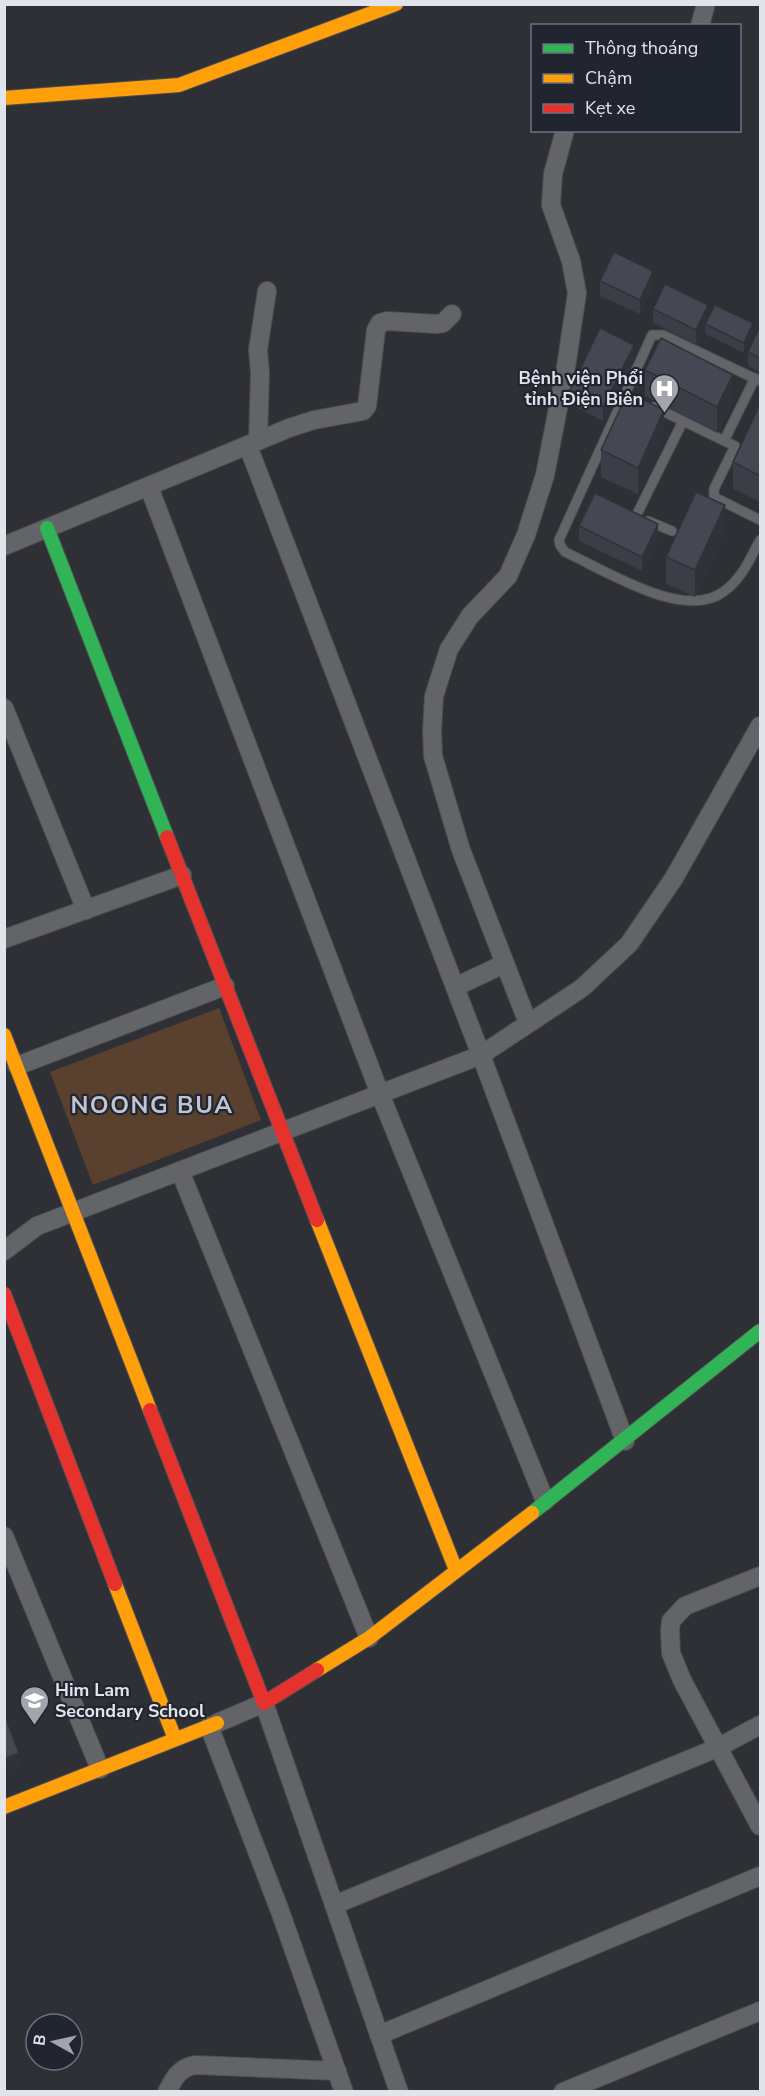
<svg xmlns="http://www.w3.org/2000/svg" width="765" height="2096" viewBox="0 0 765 2096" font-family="'Nunito Sans',sans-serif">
<rect width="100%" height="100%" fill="#2e3036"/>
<path fill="#5a402f" d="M219 1008 261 1120 93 1185 50 1072Z"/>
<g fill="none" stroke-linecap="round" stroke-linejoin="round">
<defs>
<g id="lane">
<path d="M760 381 663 335H652L559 540 560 545 565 552C605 570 683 621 723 592 741 580 750 559 760 540"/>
<path d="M654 407 735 446 714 489V497L760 520"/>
<path d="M724 441 755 378"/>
<path d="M636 516 683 421"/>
<path d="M648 521 672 531"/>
</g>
<g id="street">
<path d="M700 26 705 7"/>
<path d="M258 441 260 373 258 350 267 291"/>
<path d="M248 446 481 1055 625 1441"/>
<path d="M149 487 380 1094 545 1501"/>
<path d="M4 546 289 428 314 420 363 411 367 406 376 330 380 323 387 321 436 324 443 323 452 314"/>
<path d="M4 708 86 910"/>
<path d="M4 939 182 875"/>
<path d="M455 987 504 964"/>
<path d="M528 1023 461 850 433 756 432 731 434 696 449 649 470 616 508 576 526 535 545 475 566 367 577 293 571 261 551 205 553 174 565 130"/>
<path d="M17 1066 225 986"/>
<path d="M180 1171 369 1638"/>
<path d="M4 1251 37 1226 481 1055 582 988 629 944 674 878 760 726"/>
<path d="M4 1536 100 1769"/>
<path d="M760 1576 685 1606 671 1621 670 1630 671 1653 682 1680 760 1826"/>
<path d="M217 1723 264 1703 399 2092"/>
<path d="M209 1726 280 1911 344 2092"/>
<path d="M334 1905 717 1748 760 1725"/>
<path d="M379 2035 760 1876"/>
<path d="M167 2092C174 2078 179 2068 195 2065L337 2071"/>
<path d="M563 2092 760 2011"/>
</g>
<g id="fast">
<path d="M47 528 167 837"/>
<path d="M532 1513 760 1331"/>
</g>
<g id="slow">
<path d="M4 98 179 85 396 4"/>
<path d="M4 1035 150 1410"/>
<path d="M317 1220 456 1570"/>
<path d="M115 1584 175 1739"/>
<path d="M317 1670 369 1638 532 1513"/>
<path d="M4 1807 217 1723"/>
</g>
<g id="jam">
<path d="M167 837 317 1220"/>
<path d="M4 1294 115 1584"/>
<path d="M150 1410 264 1703 317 1670"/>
</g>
</defs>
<use href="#lane" stroke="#4c4d53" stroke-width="11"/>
<use href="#street" stroke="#4c4d53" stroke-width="20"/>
<use href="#fast" stroke="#4c4d53" stroke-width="16"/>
<use href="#slow" stroke="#4c4d53" stroke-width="16"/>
<use href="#jam" stroke="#4c4d53" stroke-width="16"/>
<use href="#lane" stroke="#636468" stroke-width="9"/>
<use href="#street" stroke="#636468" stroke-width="18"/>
<use href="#fast" stroke="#30b455" stroke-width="14"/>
<use href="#slow" stroke="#ff9f0a" stroke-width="14"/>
<use href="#jam" stroke="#e5322d" stroke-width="14"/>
</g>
<g fill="#3b3e47">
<path d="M600 281 653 286 640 314 600 296Z"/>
<path d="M653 309 708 318 753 333 744 353 705 334V325L696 344 653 323Z"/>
<path d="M760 328V372L748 366V352Z"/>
<path d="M634 360 603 421 570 404V390Z"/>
<path d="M645 370 733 402 717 433 645 396Z"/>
<path d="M760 404V502L733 489V462Z"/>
<path d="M664 436 638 494 601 477V450Z"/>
<path d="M579 526 658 539 642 571 579 541Z"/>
<path d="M725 531 695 597 666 584V557Z"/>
</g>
<g fill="#30323a">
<path d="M653 271V286L640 314V300Z"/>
<path d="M708 305V319L696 344V330Z"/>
<path d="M753 323V333L744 353V343Z"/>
<path d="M634 345V360L603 421V407Z"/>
<path d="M733 375V402L717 433V407Z"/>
<path d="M664 410V436L638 494V468Z"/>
<path d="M725 505V531L695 597V570Z"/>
<path d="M658 524V539L642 571V557Z"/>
<path d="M19 1753V1768L4 1773V1759Z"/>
</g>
<g fill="#454853" stroke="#30323a" stroke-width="1.5">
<path d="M614 252 653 271 640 300 600 281Z"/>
<path d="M665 284 708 305 696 330 653 309Z"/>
<path d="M715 305 753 323 744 343 705 324Z"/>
<path d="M600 328 634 345 603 407 570 390Z"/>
<path d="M759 328H760V358L748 352Z"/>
<path d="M661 338 733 375 717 407 645 370Z"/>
<path d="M628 392 664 410 638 468 601 450Z"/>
<path d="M760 404V476L733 462Z"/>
<path d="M696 492 725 505 695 570 666 557Z"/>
<path d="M595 493 658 524 642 557 579 526Z"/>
<path d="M4 1713 19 1753 4 1759Z"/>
</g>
<defs>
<symbol id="hospital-pin" viewBox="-11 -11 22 30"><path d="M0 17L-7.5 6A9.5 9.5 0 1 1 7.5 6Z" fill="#a3a5ac" stroke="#212530"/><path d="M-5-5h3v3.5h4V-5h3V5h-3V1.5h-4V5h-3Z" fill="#fff"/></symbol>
<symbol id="school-pin" viewBox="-11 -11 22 30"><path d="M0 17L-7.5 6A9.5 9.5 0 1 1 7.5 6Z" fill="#a3a5ac" stroke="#212530"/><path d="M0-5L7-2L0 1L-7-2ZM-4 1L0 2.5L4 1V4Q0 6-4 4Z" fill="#fff"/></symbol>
</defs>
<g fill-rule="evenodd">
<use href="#hospital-pin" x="648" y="372" width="33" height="45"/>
<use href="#school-pin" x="18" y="1684" width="33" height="45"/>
</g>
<g text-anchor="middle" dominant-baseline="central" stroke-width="4.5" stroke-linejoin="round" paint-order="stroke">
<g font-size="18" font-weight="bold" fill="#e2e4ec" stroke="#212530" text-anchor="end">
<text x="643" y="378">Bệnh viện Phổi<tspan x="643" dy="21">tỉnh Điện Biên</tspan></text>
<text x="55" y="1690" text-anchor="start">Him Lam<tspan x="55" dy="21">Secondary School</tspan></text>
</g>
<g font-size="24" font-weight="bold" letter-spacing="1.5" fill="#c0c5d4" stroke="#212530">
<text x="152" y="1105">NOONG BUA</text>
</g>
</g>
<rect width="765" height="2096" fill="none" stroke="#e2e4ec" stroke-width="12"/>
<rect x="531" y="24" width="210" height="108" fill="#212530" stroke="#6e717b" stroke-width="1.5"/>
<rect x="543" y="44" width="30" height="9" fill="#30b455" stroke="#6e717b" stroke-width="1.5"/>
<text x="585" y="54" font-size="18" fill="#e2e4ec">Thông thoáng</text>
<rect x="543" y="74" width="30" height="9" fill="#ff9f0a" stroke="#6e717b" stroke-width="1.5"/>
<text x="585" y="84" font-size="18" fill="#e2e4ec">Chậm</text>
<rect x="543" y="104" width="30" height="9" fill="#e5322d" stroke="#6e717b" stroke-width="1.5"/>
<text x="585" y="114" font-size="18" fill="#e2e4ec">Kẹt xe</text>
<g transform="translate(54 2042) rotate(278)"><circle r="28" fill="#212530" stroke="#6e717b" stroke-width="1.5"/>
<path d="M0-4.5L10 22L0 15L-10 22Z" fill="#a3a5ac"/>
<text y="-9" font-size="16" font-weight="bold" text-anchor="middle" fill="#e2e4ec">B</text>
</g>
</svg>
